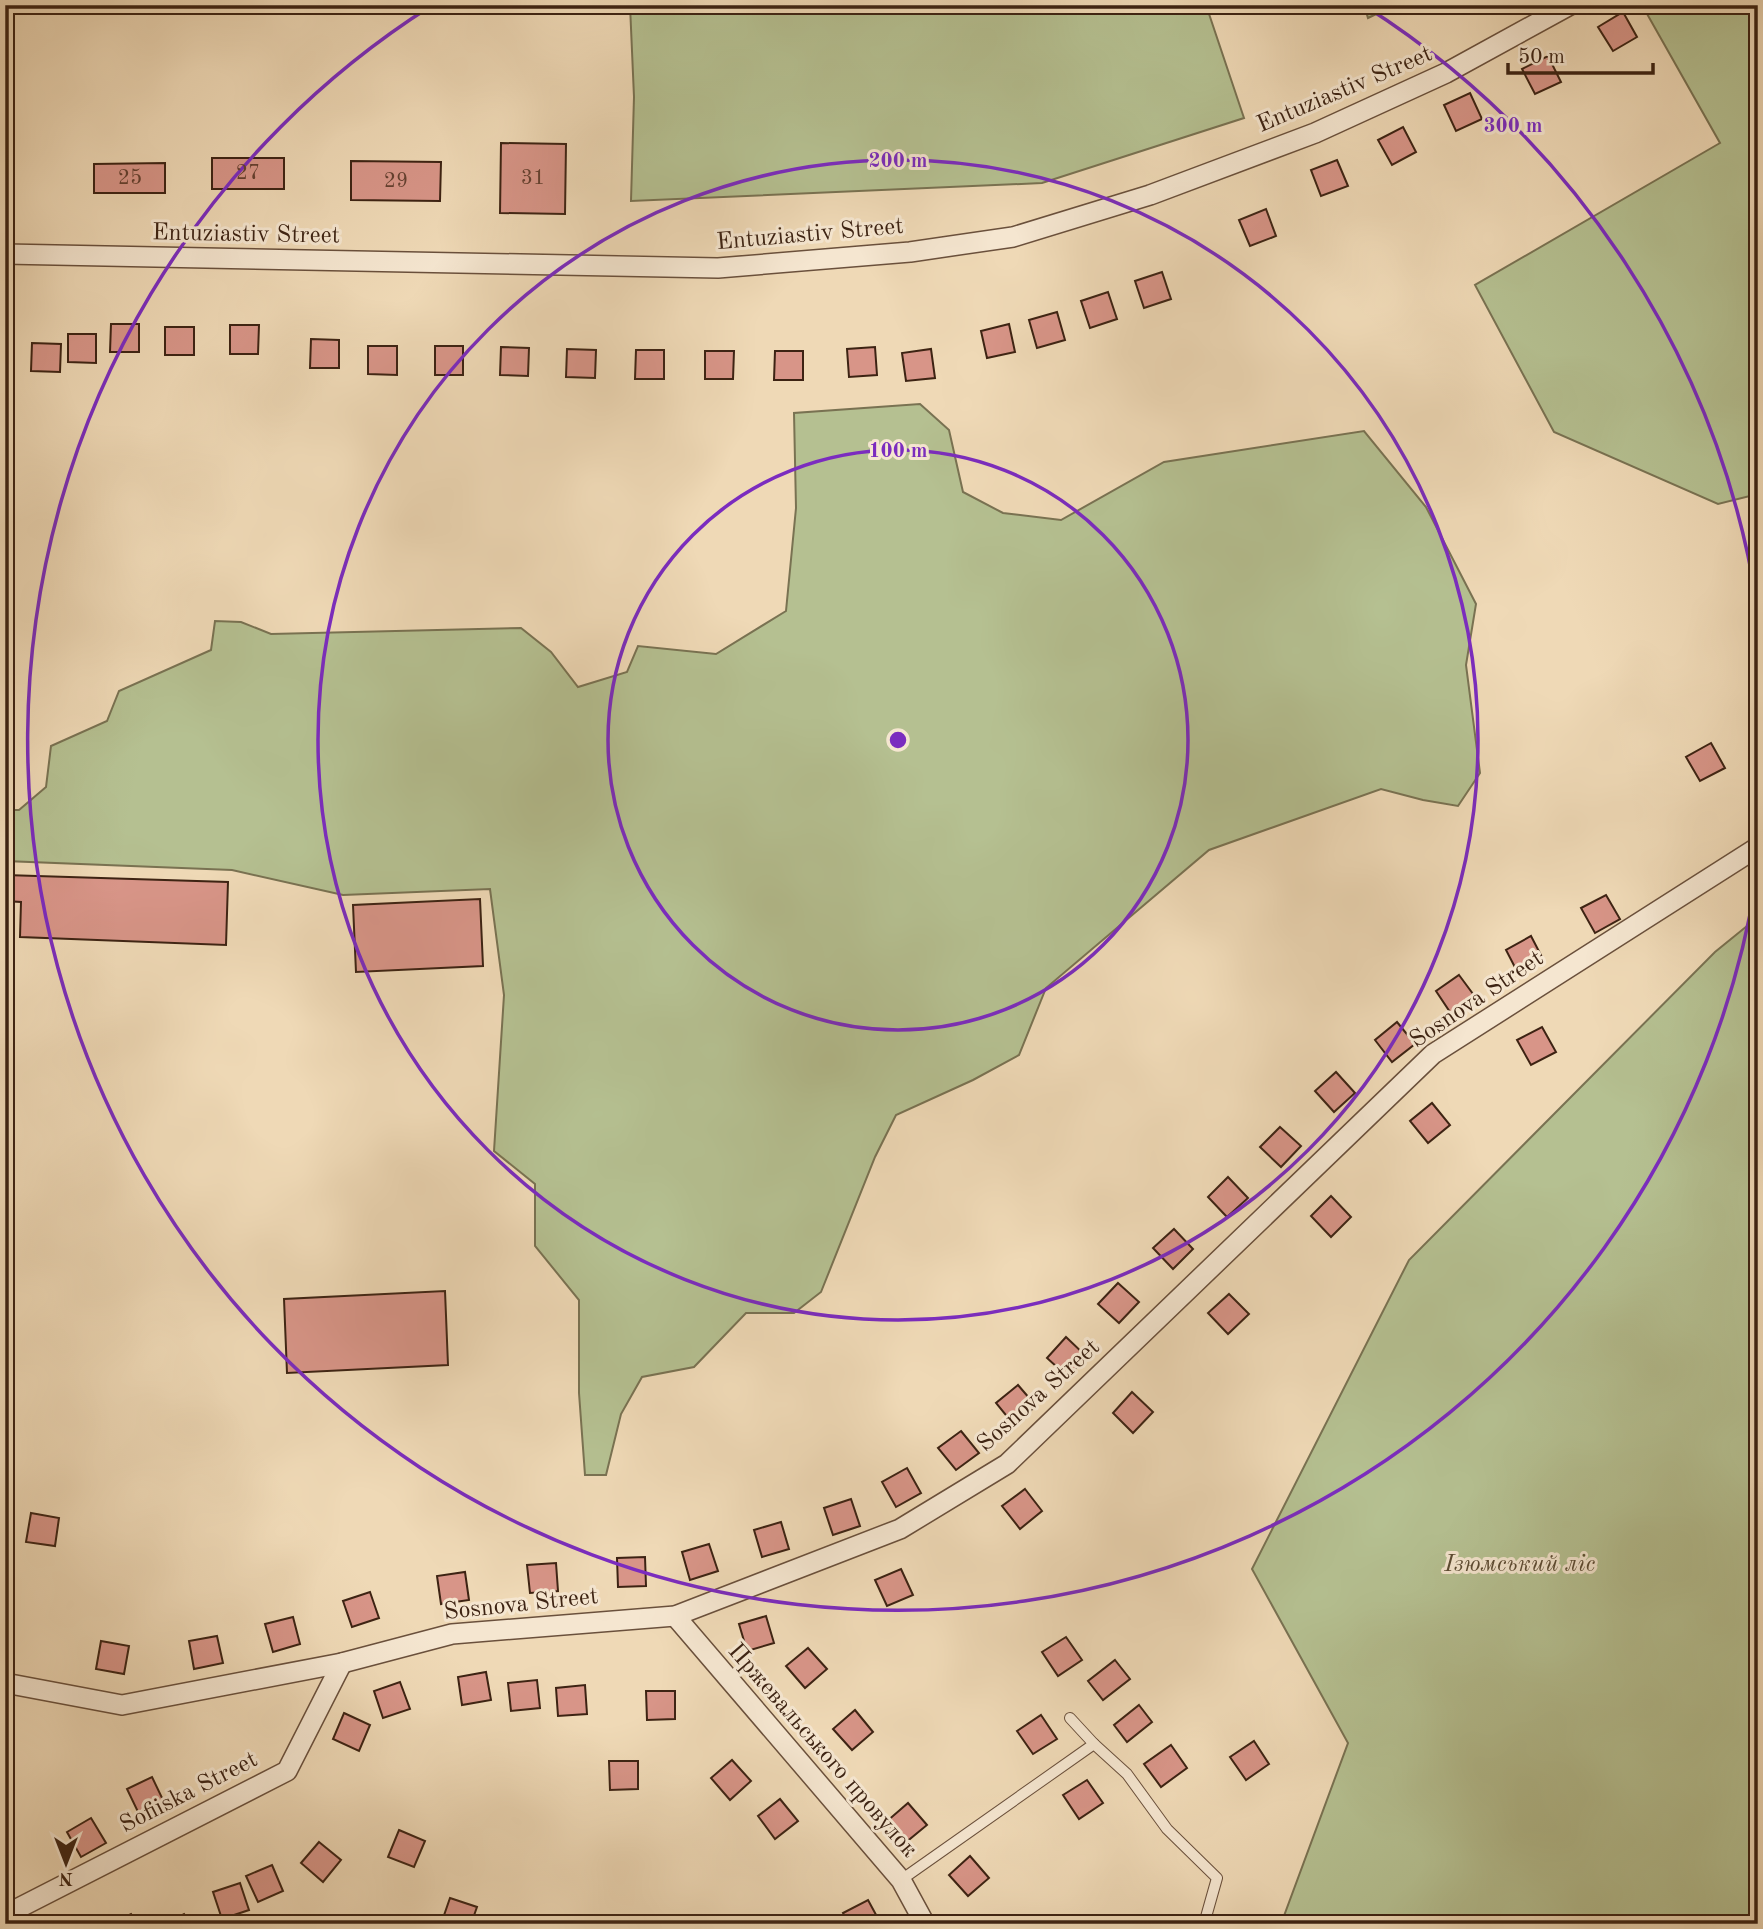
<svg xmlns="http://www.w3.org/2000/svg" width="1763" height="1929" viewBox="0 0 1763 1929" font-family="'Old Standard TT',serif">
<rect width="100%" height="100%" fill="#efd9b6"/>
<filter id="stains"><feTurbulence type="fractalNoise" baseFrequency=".00286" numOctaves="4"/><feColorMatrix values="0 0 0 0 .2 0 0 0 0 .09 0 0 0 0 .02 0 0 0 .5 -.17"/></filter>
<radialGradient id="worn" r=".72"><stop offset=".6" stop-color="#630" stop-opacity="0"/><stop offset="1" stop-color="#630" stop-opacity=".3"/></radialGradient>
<g fill="#b5c091" stroke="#797252" stroke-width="2">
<path d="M630 5H1206L1244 118 1042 183 631 201 634 97Z"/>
<path d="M1364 5H1395L1368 18Z"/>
<path d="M1642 5H1758V494L1718 504 1554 432 1475 285 1720 143Z"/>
<path d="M920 404 949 430 963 492 1003 513 1061 520 1164 462 1364 431 1426 507 1476 604 1466 665 1480 773 1458 806 1423 800 1381 789 1209 850 1046 988 1019 1055 973 1080 896 1115 875 1157 821 1292 794 1313H746L694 1367 642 1377 621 1414 606 1475H585L579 1393V1300L535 1246V1184L494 1151 504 995 490 889 343 895 232 870 5 861V810H19L46 787 51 746 107 721 119 691 211 650 215 621 241 622 271 634 521 628 551 652 578 687 627 672 638 646 716 654 786 611 796 508 794 413Z"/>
<path d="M1758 917V1924H1281L1348 1743 1252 1569 1409 1260 1715 952Z"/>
</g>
<g fill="#d89588" stroke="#3d2313" stroke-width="2">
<path d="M1623 12 1637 37 1613 51 1598 27Z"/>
<path d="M1548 56 1561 82 1535 94 1522 69Z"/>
<path d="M1470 93 1482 119 1456 131 1444 105Z"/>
<path d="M1403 127 1416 152 1392 165 1378 140Z"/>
<path d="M501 143 566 144 565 214 500 213Z"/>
<rect x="212" y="158" width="72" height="31"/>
<path d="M1337 160 1348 186 1321 196 1311 170Z"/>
<path d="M351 161 441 162 440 201 351 200Z"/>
<path d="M165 163V193H94V164Z"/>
<path d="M1266 209 1276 236 1250 246 1239 220Z"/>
<path d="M1162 272 1171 299 1144 308 1135 281Z"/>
<path d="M1108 292 1117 319 1090 328 1081 301Z"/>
<path d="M1057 312 1065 340 1037 348 1029 320Z"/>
<path d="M111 324H139V352H110Z"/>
<path d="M1009 324 1015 352 987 358 981 331Z"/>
<path d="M230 325H259L258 354H230Z"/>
<rect x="165" y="327" width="29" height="28"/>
<path d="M68 334H96V363L68 362Z"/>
<path d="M311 339 339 340V368H310Z"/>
<path d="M32 343 61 344 60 372 31 371Z"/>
<path d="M368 346H397V375L368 374Z"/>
<rect x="435" y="346" width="28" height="29"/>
<path d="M501 347 529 348 528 376 500 375Z"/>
<path d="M875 347 877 375 849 377 847 349Z"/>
<path d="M567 349 596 350 595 378 566 377Z"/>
<path d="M931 349 935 378 906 381 902 353Z"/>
<path d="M636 350H664V379H635Z"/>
<path d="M705 351H734L733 379H705Z"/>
<path d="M775 351H803V380H774Z"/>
<path d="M1711 743 1725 768 1700 781 1686 757Z"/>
<path d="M5 875 228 882 226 945 20 937 21 902 5 901Z"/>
<path d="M1606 895 1620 919 1595 933 1581 908Z"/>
<path d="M480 899 483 966 356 972 353 905Z"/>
<path d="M1531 936 1544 961 1519 975 1506 950Z"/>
<path d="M1459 975 1476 998 1452 1015 1436 991Z"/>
<path d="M1397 1022 1415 1044 1392 1062 1375 1040Z"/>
<path d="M1542 1027 1556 1052 1531 1065 1517 1040Z"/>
<path d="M1336 1072 1355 1093 1334 1112 1315 1091Z"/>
<path d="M1432 1103 1450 1125 1428 1143 1410 1121Z"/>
<path d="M1280 1127 1301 1146 1281 1167 1260 1147Z"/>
<path d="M1228 1177 1248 1198 1227 1217 1208 1197Z"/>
<path d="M1331 1196 1351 1217 1331 1237 1311 1216Z"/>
<path d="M1174 1229 1193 1249 1173 1269 1153 1248Z"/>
<path d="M1118 1283 1139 1302 1119 1323 1098 1304Z"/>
<path d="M445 1291 448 1365 287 1373 284 1299Z"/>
<path d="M1229 1294 1249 1314 1228 1334 1208 1313Z"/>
<path d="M1066 1337 1087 1357 1068 1377 1047 1358Z"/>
<path d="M1018 1385 1036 1406 1014 1425 996 1403Z"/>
<path d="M1132 1392 1153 1412 1133 1433 1113 1413Z"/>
<path d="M961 1431 979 1453 956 1470 938 1448Z"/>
<path d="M907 1468 921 1493 896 1507 882 1482Z"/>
<path d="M1025 1489 1042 1511 1020 1529 1002 1506Z"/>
<path d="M851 1499 860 1526 833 1535 824 1508Z"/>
<path d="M31 1513 59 1518 55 1546 26 1542Z"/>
<path d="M781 1522 789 1549 762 1557 754 1530Z"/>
<path d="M709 1544 718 1571 690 1580 682 1552Z"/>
<path d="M645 1557 646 1586 618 1587 617 1558Z"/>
<path d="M556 1563 558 1591 530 1593 527 1565Z"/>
<path d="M901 1569 913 1595 887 1606 875 1580Z"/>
<path d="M465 1572 469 1600 441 1604 437 1576Z"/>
<path d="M370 1592 379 1618 352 1627 343 1601Z"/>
<path d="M766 1616 774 1643 747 1651 739 1624Z"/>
<path d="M293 1617 300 1644 273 1652 265 1624Z"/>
<path d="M217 1636 223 1663 194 1669 189 1641Z"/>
<path d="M1066 1637 1082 1660 1058 1676 1042 1652Z"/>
<path d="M101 1641 129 1646 124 1674 96 1669Z"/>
<path d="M808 1648 827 1669 805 1688 786 1666Z"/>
<path d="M1115 1660 1130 1679 1103 1700 1088 1681Z"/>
<path d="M486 1672 491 1700 462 1705 458 1677Z"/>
<path d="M537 1680 540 1708 511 1711 508 1683Z"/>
<path d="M400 1682 410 1709 383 1718 374 1691Z"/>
<path d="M585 1685 587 1714 558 1716 556 1688Z"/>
<path d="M646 1691H675V1719L647 1720Z"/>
<path d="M1139 1705 1152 1722 1127 1742 1114 1725Z"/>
<path d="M855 1710 873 1732 852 1750 833 1729Z"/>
<path d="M344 1713 370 1725 359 1751 333 1739Z"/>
<path d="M1041 1715 1057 1739 1033 1754 1017 1731Z"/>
<path d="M1254 1741 1269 1764 1246 1780 1230 1757Z"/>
<path d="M1171 1745 1187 1768 1161 1787 1144 1764Z"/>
<path d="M732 1760 751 1781 730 1800 711 1778Z"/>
<path d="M609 1761H638V1789L610 1790Z"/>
<path d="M152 1777 164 1802 139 1814 127 1789Z"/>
<path d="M1087 1780 1103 1803 1079 1819 1063 1795Z"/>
<path d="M780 1799 798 1821 775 1839 758 1816Z"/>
<path d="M908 1803 927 1825 905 1843 886 1822Z"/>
<path d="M91 1818 106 1843 81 1857 67 1832Z"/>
<path d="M399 1830 425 1841 414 1867 388 1857Z"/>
<path d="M319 1842 341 1860 323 1882 301 1863Z"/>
<path d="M970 1856 989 1878 968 1896 949 1875Z"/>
<path d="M272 1865 283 1891 258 1902 246 1876Z"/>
<path d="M240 1883 249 1910 222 1919 213 1892Z"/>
<path d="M450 1898 477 1907 471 1924H441Z"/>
<path d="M868 1900 881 1924H849L843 1913Z"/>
<path d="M131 1914 136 1924H111Z"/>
<path d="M184 1914 189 1924H165Z"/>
</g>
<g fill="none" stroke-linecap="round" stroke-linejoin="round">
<defs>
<g id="lane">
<path d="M1070 1718 1094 1744 1127 1774 1167 1829 1217 1878 1204 1924"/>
<path d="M901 1880 1094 1744"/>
</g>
<g id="street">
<path d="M5 254 718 268 910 252 1013 237 1150 195 1315 133 1446 73 1570 5"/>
<path d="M675 1616 901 1880 925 1924"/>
<path d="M5 1683 122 1705 342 1663 452 1634 675 1616 900 1529 1007 1464 1433 1054 1758 847"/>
<path d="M5 1915 287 1771 342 1663"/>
</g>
</defs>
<use href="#lane" stroke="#6a503c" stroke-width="12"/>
<use href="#street" stroke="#6a503c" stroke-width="22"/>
<use href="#lane" stroke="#f5e6d0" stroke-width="10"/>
<use href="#street" stroke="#f5e6d0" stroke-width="19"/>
</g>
<g fill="none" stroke="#7b2cbf" stroke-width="3.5">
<circle cx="898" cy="740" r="290"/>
<circle cx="898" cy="740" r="580"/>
<path d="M1757 876A870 870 0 1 1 431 6M1365 6A870 870 0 0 1 1757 604"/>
</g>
<g text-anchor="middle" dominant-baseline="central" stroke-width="6" stroke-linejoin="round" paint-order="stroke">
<g font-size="21" fill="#644030">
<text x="248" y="173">27</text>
<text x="130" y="178">25</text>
<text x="533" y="178">31</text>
<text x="396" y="181">29</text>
</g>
<g font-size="24" fill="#3d2313" stroke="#f5e6d0">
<text transform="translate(1345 90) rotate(-23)">Entuziastiv Street</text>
<text transform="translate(246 235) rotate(1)">Entuziastiv Street</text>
<text transform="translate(810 235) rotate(-5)">Entuziastiv Street</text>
<text transform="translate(1477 1000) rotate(-34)">Sosnova Street</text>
<text transform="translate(1039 1396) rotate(-42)">Sosnova Street</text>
<text transform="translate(521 1605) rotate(-6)">Sosnova Street</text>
<text transform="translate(822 1751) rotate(49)">Пржевальського провулок</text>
<text transform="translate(189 1793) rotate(-27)">Sofiiska Street</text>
</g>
<g font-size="24" font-style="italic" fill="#5b4a32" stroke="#f5e6d0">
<text x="1520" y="1565">Ізюмський ліс</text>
</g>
</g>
<circle cx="898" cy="740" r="10" fill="#7b2cbf" stroke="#f5e6d0" stroke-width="3.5"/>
<g font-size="21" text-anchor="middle" font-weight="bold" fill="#7b2cbf" stroke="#f5e6d0" stroke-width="6" stroke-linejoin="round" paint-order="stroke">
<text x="1513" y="132">300 m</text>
<text x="898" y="167">200 m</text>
<text x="898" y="457">100 m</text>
</g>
<rect width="1763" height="1929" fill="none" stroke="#efd9b6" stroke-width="28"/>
<rect x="7" y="7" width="1749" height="1915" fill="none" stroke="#3d2313" stroke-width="3.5"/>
<rect x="14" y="14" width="1735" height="1901" fill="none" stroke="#3d2313" stroke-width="2"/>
<g transform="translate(66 1863) rotate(180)" stroke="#f5e6d0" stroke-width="5" paint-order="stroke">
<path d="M0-5L12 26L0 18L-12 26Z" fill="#3d2313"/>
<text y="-10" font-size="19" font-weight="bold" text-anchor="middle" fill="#3d2313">N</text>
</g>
<path d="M1508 63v10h145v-10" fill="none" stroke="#3d2313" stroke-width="3.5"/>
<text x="1518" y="63" font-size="21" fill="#3d2313" stroke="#f5e6d0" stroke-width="5" paint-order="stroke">50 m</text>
<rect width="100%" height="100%" filter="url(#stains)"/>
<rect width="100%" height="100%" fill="url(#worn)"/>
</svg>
